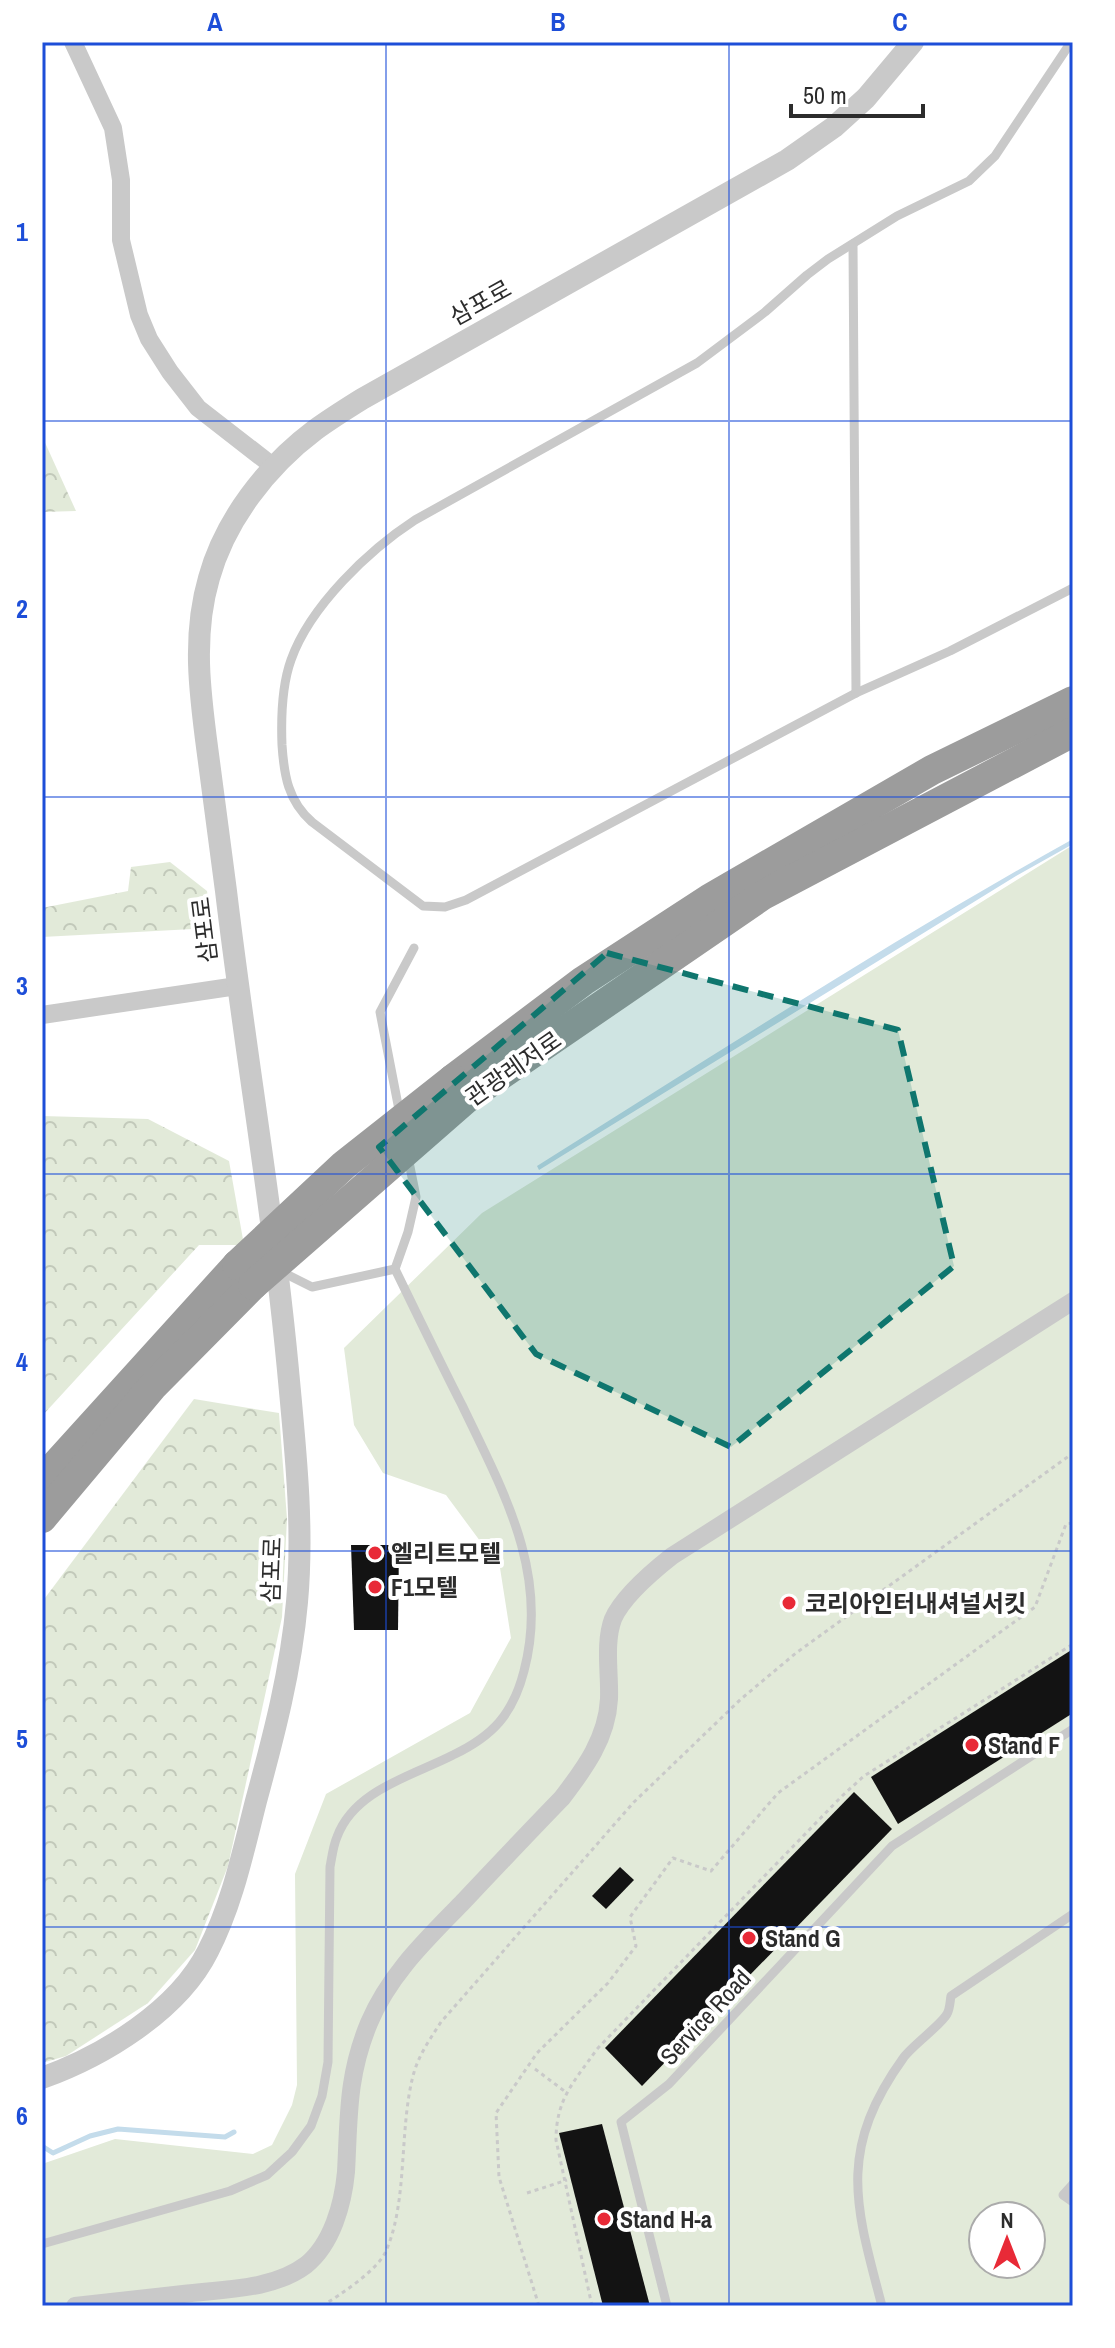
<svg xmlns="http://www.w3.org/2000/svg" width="1115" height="2348" viewBox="0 0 1115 2348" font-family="'Archivo Narrow','Noto Sans KR',sans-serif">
<defs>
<pattern id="forest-crowns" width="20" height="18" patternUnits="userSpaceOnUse" patternTransform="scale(2)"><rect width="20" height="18" fill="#e2ead9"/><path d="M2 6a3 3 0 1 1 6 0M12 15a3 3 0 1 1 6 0" fill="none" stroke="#c2c9ba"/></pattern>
</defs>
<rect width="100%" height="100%" fill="#fff"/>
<g fill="url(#forest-crowns)">
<path d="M42 436 76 511 42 512Z"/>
<path d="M170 862 207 891 212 928 42 937V908L128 891 131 867Z"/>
<path d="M42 1116 148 1119 229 1161 244 1245H199L42 1416Z"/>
<path d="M194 1399 279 1413 287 1519 282 1617 228 1866 195 1950 148 2003 66 2056 42 2063V1602Z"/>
</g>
<path fill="#e2ead9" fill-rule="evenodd" d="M1073 845V2306H42V2164L115 2139 253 2154 272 2145 292 2105 297 2085 295 1874 326 1794 470 1713 511 1638 500 1568 446 1495 383 1473 354 1425 344 1348 482 1213ZM983 2216H1031V2264H983Z"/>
<path fill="#c4dceb" d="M1073 839V844L1016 876 539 1170 537 1166C714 1055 890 941 1073 839Z"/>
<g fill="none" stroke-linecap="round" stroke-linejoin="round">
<path stroke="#c4dceb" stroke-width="5" d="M42 2146 53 2153 90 2136 118 2129 225 2137 234 2132"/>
</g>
<g fill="#131313">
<path d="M351 1545H399L398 1630H354Z"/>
<path d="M1073 1649V1713L898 1824 871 1777Z"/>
<path d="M854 1792 892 1829 642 2086 605 2048Z"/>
<path d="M620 1867 634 1880 606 1909 592 1896Z"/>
<path d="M602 2124 650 2306H603L559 2133Z"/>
</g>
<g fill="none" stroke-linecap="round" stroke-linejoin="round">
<g stroke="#c9c9c9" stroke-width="3" stroke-dasharray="4 4" stroke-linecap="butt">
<path d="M535 2069 567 2093"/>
<path d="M527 2193 567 2180"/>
<path d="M322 2306C340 2295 378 2270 386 2251 408 2201 399 2130 413 2076 418 2056 430 2039 441 2022L634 1802 741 1699 796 1653 1073 1453"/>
<path d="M539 2306 499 2177 496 2113 537 2053 608 1983 636 1946 630 1917 673 1858 711 1871 778 1793 1035 1607 1066 1524 1073 1523"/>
<path d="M592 2306 556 2140C556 2098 575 2081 597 2049L842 1796 864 1776 1073 1644"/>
</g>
<g stroke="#c9c9c9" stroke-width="9">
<path d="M1071 42 995 156 969 181 897 216 828 259 807 275 765 312 697 363 415 520C369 550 310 606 291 660 282 685 281 719 282 745 284 775 288 801 312 822L423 906 445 907 466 900 856 693 950 651 1073 588"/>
<path d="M853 244 856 693"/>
<path d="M400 1115 380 1012 414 948"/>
<path d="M280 1271 312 1287 395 1269"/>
<path d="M1073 2184 1063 2195 1073 2202"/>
<path d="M42 2244 230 2191 267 2175 292 2152 311 2126 322 2096 328 2062 330 1867C332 1857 333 1846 337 1837 354 1790 412 1776 453 1755 493 1736 513 1714 524 1671 550 1573 503 1491 462 1405 439 1360 417 1314 395 1269L408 1232 416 1197 408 1157"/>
<path d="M667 2306 621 2122 669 2084 892 1846 1073 1729"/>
<path d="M882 2306C855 2204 837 2150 904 2057 914 2044 941 2025 947 2014 950 2009 950 2001 951 1996L1073 1914"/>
</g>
<g stroke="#c9c9c9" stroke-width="18">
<path d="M73 42 113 128 121 180V240L139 315 149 339 170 372 198 408 274 467"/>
<path d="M42 1015 237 986"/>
<path d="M75 2306C111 2302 147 2298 183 2294 224 2289 273 2290 306 2265 332 2244 343 2204 346 2172 349 2117 347 2076 369 2023 389 1975 426 1940 461 1904 495 1868 528 1833 562 1798 585 1768 607 1738 609 1699 610 1674 604 1643 613 1619 623 1596 653 1571 672 1556L1073 1301"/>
</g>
<path stroke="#c9c9c9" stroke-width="22" d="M42 2078C103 2056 178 2011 208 1951 232 1905 243 1852 256 1801 274 1735 291 1670 297 1602 304 1525 295 1446 288 1370 273 1210 245 1051 226 891 220 848 215 805 209 762 201 701 191 639 209 578 225 520 267 466 315 430 330 419 346 409 362 399L787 160 834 127 866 98 913 42"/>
<g stroke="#9c9c9c" stroke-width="30">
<path d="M453 1079 583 981 709 899 932 770 1073 701"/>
<path d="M467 1098 763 895 1073 732"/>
<path d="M42 1480 237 1265"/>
<path d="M42 1518 152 1387 253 1285"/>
</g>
<g stroke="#9c9c9c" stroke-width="30">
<path d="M237 1265 344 1165 453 1079"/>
<path d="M253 1285 467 1098"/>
</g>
</g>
<path fill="#0f766e" fill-opacity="0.2" stroke="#0f766e" stroke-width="6" stroke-dasharray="16 10" stroke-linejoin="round" d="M607 953 898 1030 954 1266 731 1447 536 1354 379 1147Z"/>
<path fill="none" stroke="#1d4ed8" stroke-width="2" stroke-opacity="0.55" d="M386 42V2306M729 42V2306M42 421H1073M42 797H1073M42 1174H1073M42 1551H1073M42 1927H1073"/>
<g fill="#e82a37" stroke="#fff" stroke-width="3">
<circle cx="375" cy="1553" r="8"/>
<circle cx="375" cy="1587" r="8"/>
<circle cx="789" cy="1603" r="8"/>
<circle cx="972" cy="1745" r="8"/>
<circle cx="749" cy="1938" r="8"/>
<circle cx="604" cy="2219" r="8"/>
</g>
<g text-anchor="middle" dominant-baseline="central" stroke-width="8" stroke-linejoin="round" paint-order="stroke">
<g font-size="24" fill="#2c2c2c" stroke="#fff">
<text transform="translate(480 302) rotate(-29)">삼포로</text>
<text transform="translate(204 930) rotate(-97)">삼포로</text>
<text transform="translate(513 1068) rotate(-35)">관광레저로</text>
<text transform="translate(271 1570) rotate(-88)">삼포로</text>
<text transform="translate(705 2017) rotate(-47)">Service Road</text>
</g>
<g font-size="24" font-weight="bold" fill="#2c2c2c" stroke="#fff" text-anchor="start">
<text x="391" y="1553">엘리트모텔</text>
<text x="391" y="1587">F1모텔</text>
<text x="805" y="1603">코리아인터내셔널서킷</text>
<text x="988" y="1745">Stand F</text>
<text x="765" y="1938">Stand G</text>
<text x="620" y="2219">Stand H-a</text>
</g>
</g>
<rect width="1115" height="2348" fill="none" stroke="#ffffff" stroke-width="88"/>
<g transform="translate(1007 2240)"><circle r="38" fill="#ffffff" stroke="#ababab" stroke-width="2"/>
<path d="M0-6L14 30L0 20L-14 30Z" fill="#e82a37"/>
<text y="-12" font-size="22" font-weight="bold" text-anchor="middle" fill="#2c2c2c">N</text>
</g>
<path d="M791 104v12h132v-12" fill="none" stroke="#2c2c2c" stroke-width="4"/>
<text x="803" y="104" font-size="24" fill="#2c2c2c" stroke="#ffffff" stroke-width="6" paint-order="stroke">50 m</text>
<rect x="44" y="44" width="1027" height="2260" fill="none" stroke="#1d4ed8" stroke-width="3"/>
<g font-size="26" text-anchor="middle" font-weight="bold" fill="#1d4ed8">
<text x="215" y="31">A</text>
<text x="558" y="31">B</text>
<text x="900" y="31">C</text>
<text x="22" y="241">1</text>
<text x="22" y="618">2</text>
<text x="22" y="995">3</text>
<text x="22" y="1371">4</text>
<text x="22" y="1748">5</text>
<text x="22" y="2125">6</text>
</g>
</svg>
